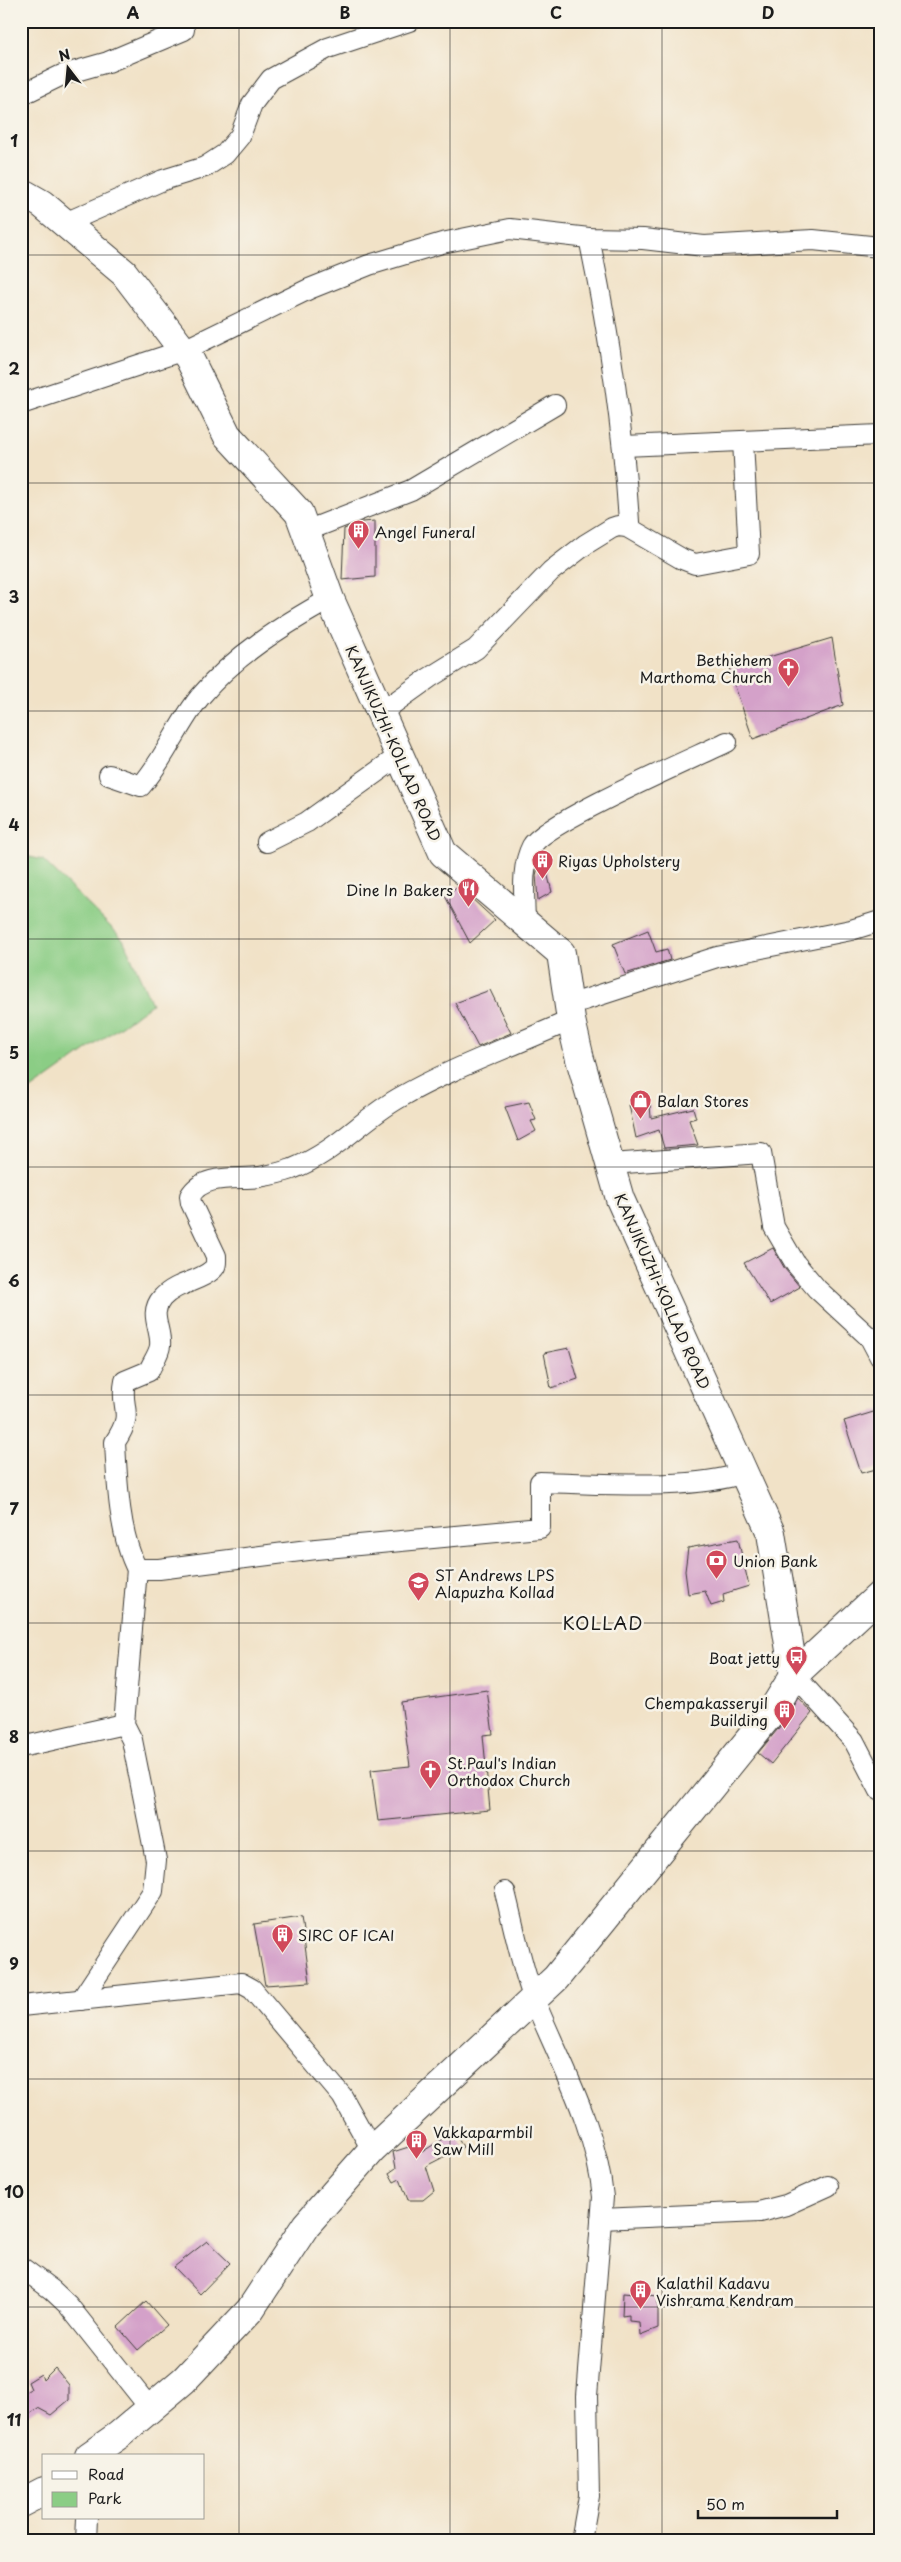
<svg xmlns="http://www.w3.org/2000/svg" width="901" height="2562" viewBox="0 0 901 2562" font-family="'Playpen Sans',sans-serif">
<rect width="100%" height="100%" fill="#f7f3e8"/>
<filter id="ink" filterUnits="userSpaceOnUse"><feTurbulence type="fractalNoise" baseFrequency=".02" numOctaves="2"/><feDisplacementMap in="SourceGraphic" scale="10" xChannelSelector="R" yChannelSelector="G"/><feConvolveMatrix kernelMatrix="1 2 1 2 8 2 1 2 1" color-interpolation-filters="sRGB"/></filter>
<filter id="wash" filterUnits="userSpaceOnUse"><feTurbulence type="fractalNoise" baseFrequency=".0096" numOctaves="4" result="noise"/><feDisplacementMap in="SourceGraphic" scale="20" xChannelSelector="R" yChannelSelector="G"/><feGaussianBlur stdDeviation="1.12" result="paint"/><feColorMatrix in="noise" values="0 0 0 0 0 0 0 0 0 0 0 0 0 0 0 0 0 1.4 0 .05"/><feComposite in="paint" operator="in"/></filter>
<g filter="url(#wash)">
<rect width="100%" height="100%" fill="#f1e2c7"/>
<path fill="#8bcd85" stroke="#547450" d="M21 855 43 860 123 939 152 1004 21 1097Z"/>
<g id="blocks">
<g fill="#d4a1c9">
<path d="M375 521V577L342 580 344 529 362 522Z"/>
<path d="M832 638 843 705 753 739 729 669Z"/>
<path d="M542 853 552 892 538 900 536 875Z"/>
<path d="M458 886 495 920 470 943 445 896Z"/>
<path d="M648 930 656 952 667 949 670 960 625 974 613 944Z"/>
<path d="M490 990 511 1033 478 1047 455 1003Z"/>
<path d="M529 1102 536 1120 531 1121 536 1131 518 1141 505 1107Z"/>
<path d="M629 1105H650L651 1118 693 1108 696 1118 689 1120 698 1145 664 1148 659 1130 636 1138Z"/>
<path d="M773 1248 785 1269 800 1287 770 1304 744 1263Z"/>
<path d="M569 1348 578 1379 551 1388 544 1353Z"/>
<path d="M880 1410V1468L861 1473 844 1421Z"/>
<path d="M738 1539 749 1586 723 1594 724 1602 711 1606 705 1591 688 1594 685 1571 688 1548Z"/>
<path d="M487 1690 493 1734 483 1735 490 1810 378 1821 371 1770 410 1766 401 1702Z"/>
<path d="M798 1698 812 1713 771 1764 758 1753 782 1724Z"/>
<path d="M301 1917 310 1982 265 1985 254 1924Z"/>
<path d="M455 2131 463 2147 426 2166 434 2191 423 2200H408L400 2179 394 2182 389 2173 396 2168 393 2152 418 2144 422 2152Z"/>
<path d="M207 2241 230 2263 200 2294 174 2267Z"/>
<path d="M623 2293 658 2296V2328L640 2335 639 2322 629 2321V2315L622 2316Z"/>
<path d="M146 2301 167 2325 138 2350 118 2327Z"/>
<path d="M55 2368 69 2385V2400L51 2415 38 2408 28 2415 21 2406V2396L31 2389 28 2382 41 2374 43 2380Z"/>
</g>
</g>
</g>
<g filter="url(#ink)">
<use href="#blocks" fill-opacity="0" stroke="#3c3a36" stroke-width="1"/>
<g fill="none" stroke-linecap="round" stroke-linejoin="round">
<defs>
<g id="street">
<path d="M21 95 62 75 108 62 184 30 177 21"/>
<path d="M65 223 163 180 205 167 225 154 240 136 252 104 271 79 328 48 409 21"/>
<path d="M589 238C609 332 623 426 629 522L627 527"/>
<path d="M21 404 184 350 309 289 369 265 442 243 510 229 589 238 643 239 704 246 813 240 880 247"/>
<path d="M624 446 880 435"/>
<path d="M306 531 411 490 555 405"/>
<path d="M380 713 429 678 476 649 551 571 586 544 612 528 618 526 627 527 682 559 695 564 749 554 743 441"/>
<path d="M109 775 141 786C165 759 178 724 200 697 235 655 283 625 330 599"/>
<path d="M267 842 307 822 399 756"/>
<path d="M525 925C525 899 520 869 532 846 545 822 694 758 727 742"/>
<path d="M569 1005 717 957 851 930 880 921"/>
<path d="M571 1020C516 1045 451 1068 399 1098 359 1121 338 1151 292 1169 281 1173 270 1175 259 1177 237 1180 203 1173 190 1196L191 1203 216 1256C216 1262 217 1266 212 1270 199 1282 177 1282 162 1298 148 1314 162 1329 160 1346 159 1354 152 1363 149 1371L125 1381C119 1409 136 1411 115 1442 117 1480 119 1535 137 1569H159L316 1549 540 1528V1482C600 1483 688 1491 744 1473"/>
<path d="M611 1164 761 1153 774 1227 795 1263 817 1289 870 1338 880 1357"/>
<path d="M794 1675 854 1741 880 1791"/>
<path d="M21 1747 124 1724"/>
<path d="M505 1892C514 1927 521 1966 534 1999 561 2065 596 2125 603 2197L587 2396 589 2496 581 2541"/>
<path d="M81 2000 153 1891 156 1860 132 1740 124 1724 137 1569"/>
<path d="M21 2006 241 1983 252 1989 342 2096 372 2150"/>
<path d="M601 2219 759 2212 786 2205 828 2186"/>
<path d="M21 2267 52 2290 68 2305 149 2407"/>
<path d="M86 2541 87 2518"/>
</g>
<g id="secondary">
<path d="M21 192 42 204 124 273 189 358 227 435 299 513 330 599 443 853 561 953 571 1020 580 1059 620 1199 771 1533 794 1675"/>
<path d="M89 2456 119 2435 184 2380 250 2310 306 2225 372 2150 556 1978 770 1714 794 1675 880 1595"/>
<path d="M21 2503 44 2491"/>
</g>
</defs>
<use href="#street" stroke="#3c3a36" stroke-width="22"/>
<use href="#secondary" stroke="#3c3a36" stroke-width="30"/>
<use href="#street" stroke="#fff" stroke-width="20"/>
<use href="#secondary" stroke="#fff" stroke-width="28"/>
</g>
</g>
<path fill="none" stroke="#1c1c1c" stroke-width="1" stroke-opacity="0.55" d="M239 21V2541M450 21V2541M662 21V2541M21 255H880M21 483H880M21 711H880M21 939H880M21 1167H880M21 1395H880M21 1623H880M21 1851H880M21 2079H880M21 2307H880"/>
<defs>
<symbol id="building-pin" viewBox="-11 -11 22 30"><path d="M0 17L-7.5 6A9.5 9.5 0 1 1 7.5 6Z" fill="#d1495b" stroke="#f7f3e8"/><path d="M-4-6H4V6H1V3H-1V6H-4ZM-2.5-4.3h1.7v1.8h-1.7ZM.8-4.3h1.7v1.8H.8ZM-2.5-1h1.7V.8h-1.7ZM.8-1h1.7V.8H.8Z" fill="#fff"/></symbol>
<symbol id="church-pin" viewBox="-11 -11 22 30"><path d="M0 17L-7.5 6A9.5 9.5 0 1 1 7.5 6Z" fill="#d1495b" stroke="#f7f3e8"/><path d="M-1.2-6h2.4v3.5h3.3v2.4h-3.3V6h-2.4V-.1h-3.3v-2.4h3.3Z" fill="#fff"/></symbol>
<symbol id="restaurant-pin" viewBox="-11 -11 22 30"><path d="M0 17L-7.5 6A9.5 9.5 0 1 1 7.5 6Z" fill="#d1495b" stroke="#f7f3e8"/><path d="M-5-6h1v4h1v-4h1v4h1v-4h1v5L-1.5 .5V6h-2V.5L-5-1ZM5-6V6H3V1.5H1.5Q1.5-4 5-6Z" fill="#fff"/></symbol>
<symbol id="shop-pin" viewBox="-11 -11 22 30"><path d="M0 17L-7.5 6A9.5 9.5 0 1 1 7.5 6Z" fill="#d1495b" stroke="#f7f3e8"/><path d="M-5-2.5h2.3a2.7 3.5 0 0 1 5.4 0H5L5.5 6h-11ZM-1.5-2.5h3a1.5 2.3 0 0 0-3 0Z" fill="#fff"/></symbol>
<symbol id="bank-pin" viewBox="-11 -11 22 30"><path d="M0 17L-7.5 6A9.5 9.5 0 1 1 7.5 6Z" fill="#d1495b" stroke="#f7f3e8"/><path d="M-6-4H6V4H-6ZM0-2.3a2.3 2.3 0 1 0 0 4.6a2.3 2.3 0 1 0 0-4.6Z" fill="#fff"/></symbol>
<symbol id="school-pin" viewBox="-11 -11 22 30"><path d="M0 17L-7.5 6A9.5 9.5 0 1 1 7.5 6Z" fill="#d1495b" stroke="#f7f3e8"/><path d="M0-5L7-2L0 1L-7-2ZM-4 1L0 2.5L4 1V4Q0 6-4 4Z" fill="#fff"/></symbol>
<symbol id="bus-pin" viewBox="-11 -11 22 30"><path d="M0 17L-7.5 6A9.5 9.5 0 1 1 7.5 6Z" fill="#d1495b" stroke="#f7f3e8"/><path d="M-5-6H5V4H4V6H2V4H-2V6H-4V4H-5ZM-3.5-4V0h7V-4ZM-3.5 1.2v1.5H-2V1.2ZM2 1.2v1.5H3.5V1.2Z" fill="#fff"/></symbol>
</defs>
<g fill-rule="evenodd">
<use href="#building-pin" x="346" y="518" width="25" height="34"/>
<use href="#church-pin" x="776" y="656" width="25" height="34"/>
<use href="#building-pin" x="530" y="848" width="25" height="34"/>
<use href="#restaurant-pin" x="456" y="876" width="25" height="34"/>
<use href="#shop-pin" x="628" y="1088" width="25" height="34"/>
<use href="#bank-pin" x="704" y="1548" width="25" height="34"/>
<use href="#school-pin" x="406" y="1570" width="25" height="34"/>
<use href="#bus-pin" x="784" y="1644" width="25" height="34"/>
<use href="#building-pin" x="772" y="1698" width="25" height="34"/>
<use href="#church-pin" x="418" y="1758" width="25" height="34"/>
<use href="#building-pin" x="270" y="1922" width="25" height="34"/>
<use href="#building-pin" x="404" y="2128" width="25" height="34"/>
<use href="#building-pin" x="628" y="2278" width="25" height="34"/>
</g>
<g text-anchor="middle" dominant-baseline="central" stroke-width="5" stroke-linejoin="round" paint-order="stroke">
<g font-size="15" fill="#1c1c1c" stroke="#f7f3e8" text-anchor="start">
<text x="375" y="531">Angel Funeral</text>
<text x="772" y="659" text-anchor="end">Bethiehem<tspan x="772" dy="17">Marthoma Church</tspan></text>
<text x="558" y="860">Riyas Upholstery</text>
<text x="453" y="889" text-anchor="end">Dine In Bakers</text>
<text x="657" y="1100">Balan Stores</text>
<text x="733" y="1560">Union Bank</text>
<text x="435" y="1574">ST Andrews LPS<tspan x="435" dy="17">Alapuzha Kollad</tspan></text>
<text x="780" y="1657" text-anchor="end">Boat jetty</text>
<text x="768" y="1702" text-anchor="end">Chempakasseryil<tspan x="768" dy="17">Building</tspan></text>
<text x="447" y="1762">St.Paul's Indian<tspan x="447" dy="17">Orthodox Church</tspan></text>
<text x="298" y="1934">SIRC OF ICAI</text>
<text x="433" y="2131">Vakkaparmbil<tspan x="433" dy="17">Saw Mill</tspan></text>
<text x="656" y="2282">Kalathil Kadavu<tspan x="656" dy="17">Vishrama Kendram</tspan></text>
</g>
<g font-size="15" fill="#1c1c1c" stroke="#f7f3e8">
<text transform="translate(394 743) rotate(66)">KANJIKUZHI-KOLLAD ROAD</text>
<text transform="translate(663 1291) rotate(66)">KANJIKUZHI-KOLLAD ROAD</text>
</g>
<g font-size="18" letter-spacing="1" fill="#1c1c1c" stroke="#f7f3e8">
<text x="603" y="1622">KOLLAD</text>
</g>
</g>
<rect width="901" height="2562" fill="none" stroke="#f7f3e8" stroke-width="55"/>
<rect x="42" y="2454" width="162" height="65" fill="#f7f3e8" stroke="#9f9d96"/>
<rect x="52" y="2471" width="25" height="8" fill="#ffffff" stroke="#9f9d96"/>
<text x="88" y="2480" font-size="15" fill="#1c1c1c">Road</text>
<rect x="52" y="2492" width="25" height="15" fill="#8bcd85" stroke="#9f9d96"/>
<text x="88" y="2504" font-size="15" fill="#1c1c1c">Park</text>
<g transform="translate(68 68) rotate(344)" stroke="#f7f3e8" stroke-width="4" paint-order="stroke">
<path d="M0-4L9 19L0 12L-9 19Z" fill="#1c1c1c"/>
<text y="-8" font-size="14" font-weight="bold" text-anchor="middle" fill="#1c1c1c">N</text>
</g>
<path d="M698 2510v8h139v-8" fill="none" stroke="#1c1c1c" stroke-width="2.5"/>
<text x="706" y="2510" font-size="15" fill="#1c1c1c" stroke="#f7f3e8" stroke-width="4" paint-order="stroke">50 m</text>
<rect x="28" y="28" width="846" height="2506" fill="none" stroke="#1c1c1c" stroke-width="2"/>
<g font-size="16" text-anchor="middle" font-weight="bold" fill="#1c1c1c">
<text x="133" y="19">A</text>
<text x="345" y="19">B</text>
<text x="556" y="19">C</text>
<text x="768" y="19">D</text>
<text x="14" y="147">1</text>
<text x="14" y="375">2</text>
<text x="14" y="603">3</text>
<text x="14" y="831">4</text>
<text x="14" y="1059">5</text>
<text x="14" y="1287">6</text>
<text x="14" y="1515">7</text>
<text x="14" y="1743">8</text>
<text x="14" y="1970">9</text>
<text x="14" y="2198">10</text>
<text x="14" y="2426">11</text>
</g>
</svg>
